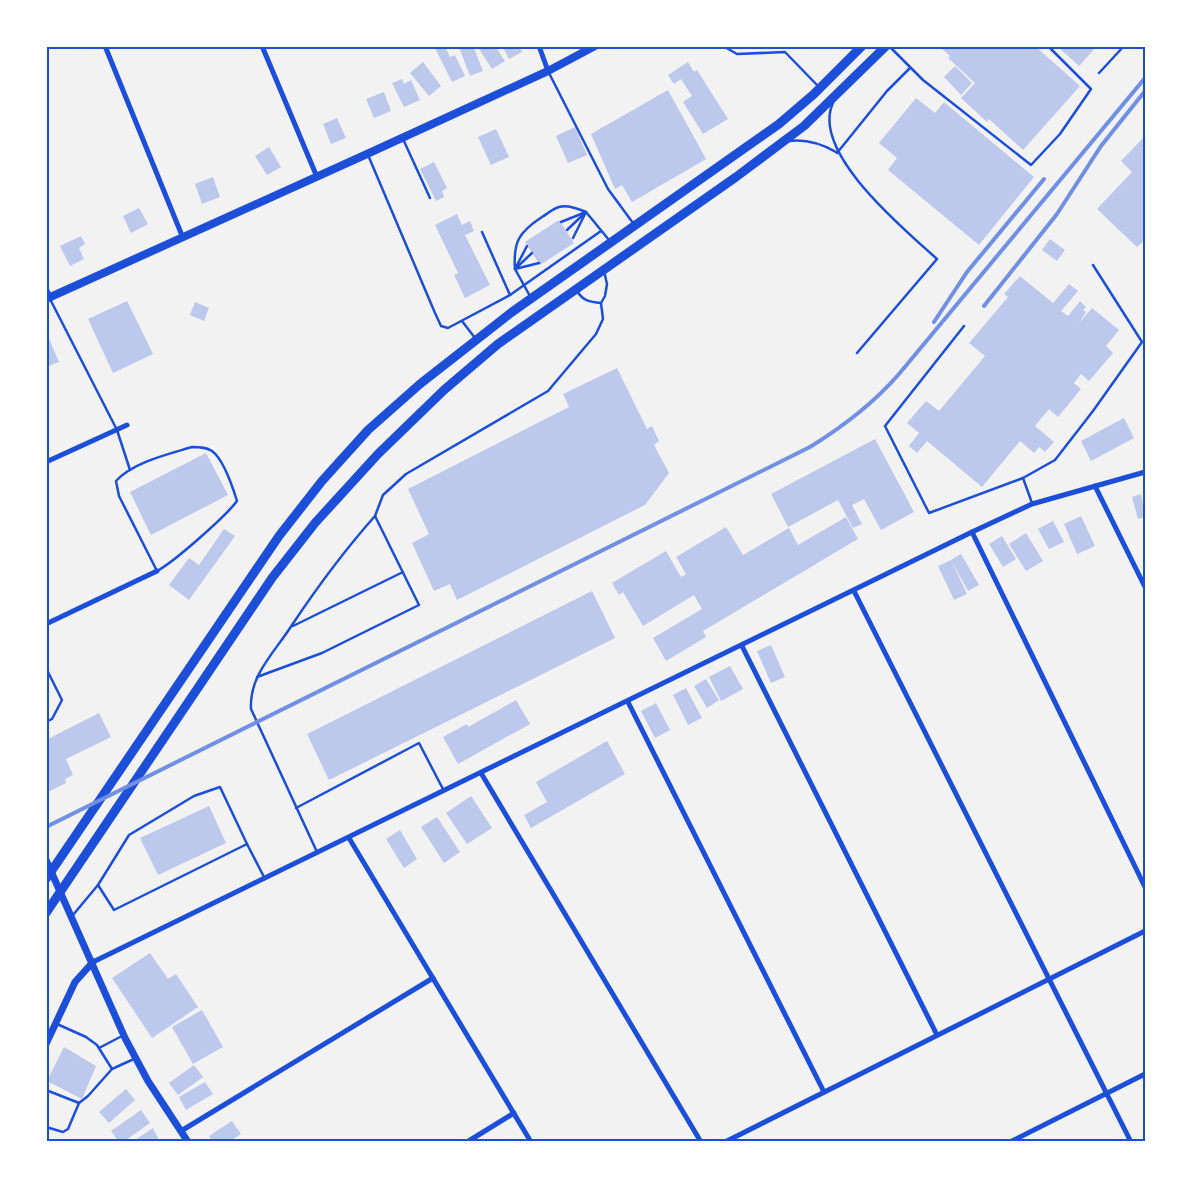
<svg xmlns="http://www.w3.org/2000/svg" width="1191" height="1188" viewBox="0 0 1191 1188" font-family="'DM Sans',sans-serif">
<rect width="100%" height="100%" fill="#f2f2f2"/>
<g fill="#bdc9ec">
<path d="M434 46H445L450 57 455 55 465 76 452 82Z"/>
<path d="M473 46 483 71 470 76 459 47Z"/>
<path d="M477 46H495L505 61 492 69Z"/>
<path d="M502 46H519L522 52 509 59Z"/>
<path d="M939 46H1035L1080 86 1023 150 989 119 987 122 961 98 975 83 948 58 950 56Z"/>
<path d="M1057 46H1097L1079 66Z"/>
<path d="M423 62 441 86 429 96 410 73Z"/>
<path d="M688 62 694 72 697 70 728 119 703 134 683 102 692 96 681 79 674 84 668 75Z"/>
<path d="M955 66 972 83 961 95 944 77Z"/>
<path d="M402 79 404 84 411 80 420 100 404 107 392 83Z"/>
<path d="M668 90 706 159 632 202 622 185 615 189 591 134Z"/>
<path d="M384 92 391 111 374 118 366 99Z"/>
<path d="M916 98 935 113 944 102 1034 177 979 245 888 170 897 158 879 143Z"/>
<path d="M337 118 346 138 331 144 323 124Z"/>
<path d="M575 127 587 155 568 163 556 136Z"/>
<path d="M496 129 509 157 491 165 478 137Z"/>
<path d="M1145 136V240L1137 247 1097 209 1132 172 1121 161Z"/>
<path d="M269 147 281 167 267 175 255 156Z"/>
<path d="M434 162 447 188 442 191 444 197 436 201 420 169Z"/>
<path d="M213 177 220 197 202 204 195 184Z"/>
<path d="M139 208 148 224 131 233 123 216Z"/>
<path d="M457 214 462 225 470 221 474 231 465 235 490 285 465 298 454 275 458 273 435 225Z"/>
<path d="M559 220 574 243 540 265 525 242Z"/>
<path d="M81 236 85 244 79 248 84 259 70 266 60 246Z"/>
<path d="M1050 239 1065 250 1057 261 1042 250Z"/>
<path d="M1020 276 1053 303 1069 284 1078 291 1061 311 1068 316 1080 301 1086 307 1083 310 1086 312 1079 323 1092 308 1119 330 1106 346 1113 353 1089 381 1081 374 1074 383 1081 389 1058 417 1049 409 1035 426 1054 442 1045 452 1039 447 1034 453 1020 441 982 487 927 441 917 453 909 446 919 433 907 423 926 401 939 411 985 356 969 343 1008 297 1004 294Z"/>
<path d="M127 301 153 354 113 373 88 319Z"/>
<path d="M195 302 209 308 204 321 190 315Z"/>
<path d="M46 332 59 362 46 367Z"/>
<path d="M617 368 647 429 652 426 659 441 654 445 669 473 645 505 457 600 450 584 434 591 412 543 429 534 408 489 569 407 563 394Z"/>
<path d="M1124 418 1134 438 1091 461 1081 441Z"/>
<path d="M875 439 914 512 881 530 864 499 852 505 862 524 853 528 838 500 788 527 771 494Z"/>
<path d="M206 453 228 495 151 535 130 492Z"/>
<path d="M1141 494 1145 517 1138 519 1132 497Z"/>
<path d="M1081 516 1095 546 1077 554 1064 524Z"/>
<path d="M846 517 858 539 703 631 706 637 666 661 653 638 702 609 694 595 643 626 623 592 619 595 612 583 666 551 681 577 686 574 676 557 726 527 743 555 789 528 798 545Z"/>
<path d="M1053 521 1064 542 1049 549 1038 529Z"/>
<path d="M224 529 235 536 189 600 169 585 189 558 199 565Z"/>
<path d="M1026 533 1043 561 1026 571 1009 544Z"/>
<path d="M1002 536 1016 559 1003 567 989 544Z"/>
<path d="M961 554 979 585 968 591 951 560Z"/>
<path d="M951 560 967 594 954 600 938 566Z"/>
<path d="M592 591 615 638 329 780 307 734Z"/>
<path d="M771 645 785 677 771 683 757 651Z"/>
<path d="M730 666 743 689 721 701 709 677Z"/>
<path d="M706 679 719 700 707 708 694 686Z"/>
<path d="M686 688 702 718 688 725 673 695Z"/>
<path d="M516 700 530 724 458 764 443 737 467 724 468 727Z"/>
<path d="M656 703 670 730 655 738 641 711Z"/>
<path d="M99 713 111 737 66 759 73 775 65 779 66 783 46 793V740Z"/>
<path d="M607 741 625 774 531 828 524 815 547 802 536 782Z"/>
<path d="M471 796 492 828 467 844 446 813Z"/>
<path d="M209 806 226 843 158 875 140 838Z"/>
<path d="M437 817 460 852 444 863 421 827Z"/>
<path d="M400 830 417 859 404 868 386 839Z"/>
<path d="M150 953 168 979 176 974 198 1007 152 1038 112 978Z"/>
<path d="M202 1010 223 1047 193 1064 172 1027Z"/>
<path d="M64 1047 96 1066 82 1099 47 1081Z"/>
<path d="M194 1065 203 1077 178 1095 169 1083Z"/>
<path d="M205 1082 213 1094 186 1110 179 1097Z"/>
<path d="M126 1089 135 1100 109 1123 99 1112Z"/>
<path d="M141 1110 150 1123 123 1142H119L111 1131Z"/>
<path d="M232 1121 241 1134 229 1142H213L209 1136Z"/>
<path d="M153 1128 160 1142H132Z"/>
</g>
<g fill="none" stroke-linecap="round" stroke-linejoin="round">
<g stroke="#1d4ed8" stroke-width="2.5">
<path d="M723 46 737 54 785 52 818 86"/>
<path d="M889 46 923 80 1031 165 1060 134 1091 89 1048 46"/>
<path d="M549 73 608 189 633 223"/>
<path d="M1099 73 1124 46"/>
<path d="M833 103C810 152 904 229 937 259L857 353"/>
<path d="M403 139 430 198"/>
<path d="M789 141C806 139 822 144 836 152"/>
<path d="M837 153 887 91 910 68"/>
<path d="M368 155 435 313 441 326 448 328 510 295 601 231"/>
<path d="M561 222 586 212 609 240"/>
<path d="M567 230 586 212 573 238"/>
<path d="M482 232 510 295"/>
<path d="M527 246 515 269 531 298"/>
<path d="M532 253 515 269 539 263"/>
<path d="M515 269C513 242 519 232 542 217 547 214 554 208 559 207 567 204 579 209 586 212"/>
<path d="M577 291C583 301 590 302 601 303"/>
<path d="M50 299 117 430 130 470"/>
<path d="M462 321 475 338"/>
<path d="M964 326 885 426 929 513 1023 478 1032 503"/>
<path d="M192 447C199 447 206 447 212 451 223 459 233 488 237 501 226 516 174 562 157 571L119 496 116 481C133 462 169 454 192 447Z"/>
<path d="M1023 478 1055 460 1093 411 1142 342 1093 265"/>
<path d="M375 516 383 495 406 474 548 391 596 334 603 319 601 303 605 296 607 284 604 271"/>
<path d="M293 626 403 572"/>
<path d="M46 668 62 700 52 719 46 722"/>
<path d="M257 677 322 653 419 605 375 516C343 552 318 586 292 625 275 652 249 675 251 709L317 852"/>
<path d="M296 808 419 743 444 791"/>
<path d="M98 885 114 910 247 844 264 877"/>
<path d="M73 915 98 885 129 835 194 796 220 787 247 844"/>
<path d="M57 1024 86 1037 97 1045 112 1069 136 1058"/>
<path d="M99 1048 122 1036"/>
<path d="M46 1090 79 1103 88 1096 112 1069"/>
<path d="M46 1127 63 1132 68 1129 79 1103"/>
</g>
<g stroke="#1d4ed8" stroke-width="5">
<path d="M105 46 183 238"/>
<path d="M262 46 317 177"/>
<path d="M539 46 548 71"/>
<path d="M46 288 50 297"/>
<path d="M46 462 127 425"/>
<path d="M1095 486 1145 587"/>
<path d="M972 532 1145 887"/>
<path d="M854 591 1131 1142"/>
<path d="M46 624 157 571"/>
<path d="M742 646 937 1035"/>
<path d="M628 702 824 1092"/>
<path d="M481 773 701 1142"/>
<path d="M349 838 531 1142"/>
<path d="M93 962 972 532 1032 504 1145 472"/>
<path d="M181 1131 433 978"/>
<path d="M467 1142 514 1113"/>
<path d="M725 1142 1145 931"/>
<path d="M1010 1142 1145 1074"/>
</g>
<g stroke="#1d4ed8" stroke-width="7">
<path d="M46 860 125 1038 148 1081 188 1142"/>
<path d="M46 1044 75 982 93 962"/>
</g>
<path stroke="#1d4ed8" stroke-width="8" d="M46 299 367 154 548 71 595 46"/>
<g stroke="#1d4ed8" stroke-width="9">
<path d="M46 879 279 536 322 481 368 430 420 384 512 312 779 124 814 94 862 46"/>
<path d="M46 913 272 578 315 523 378 454 444 390 498 344 736 177 804 126 886 46"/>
</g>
<g stroke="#7290e2" stroke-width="4">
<path d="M984 306 1057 214 1101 146 1145 91"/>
<path d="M934 322 967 272 1044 179"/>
<path d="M46 827 810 447C844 426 873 404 899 374L1145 78"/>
</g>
</g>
<rect width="1191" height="1188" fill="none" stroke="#ffffff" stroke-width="95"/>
<rect x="48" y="48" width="1096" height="1092" fill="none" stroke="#1d4ed8" stroke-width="2"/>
</svg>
